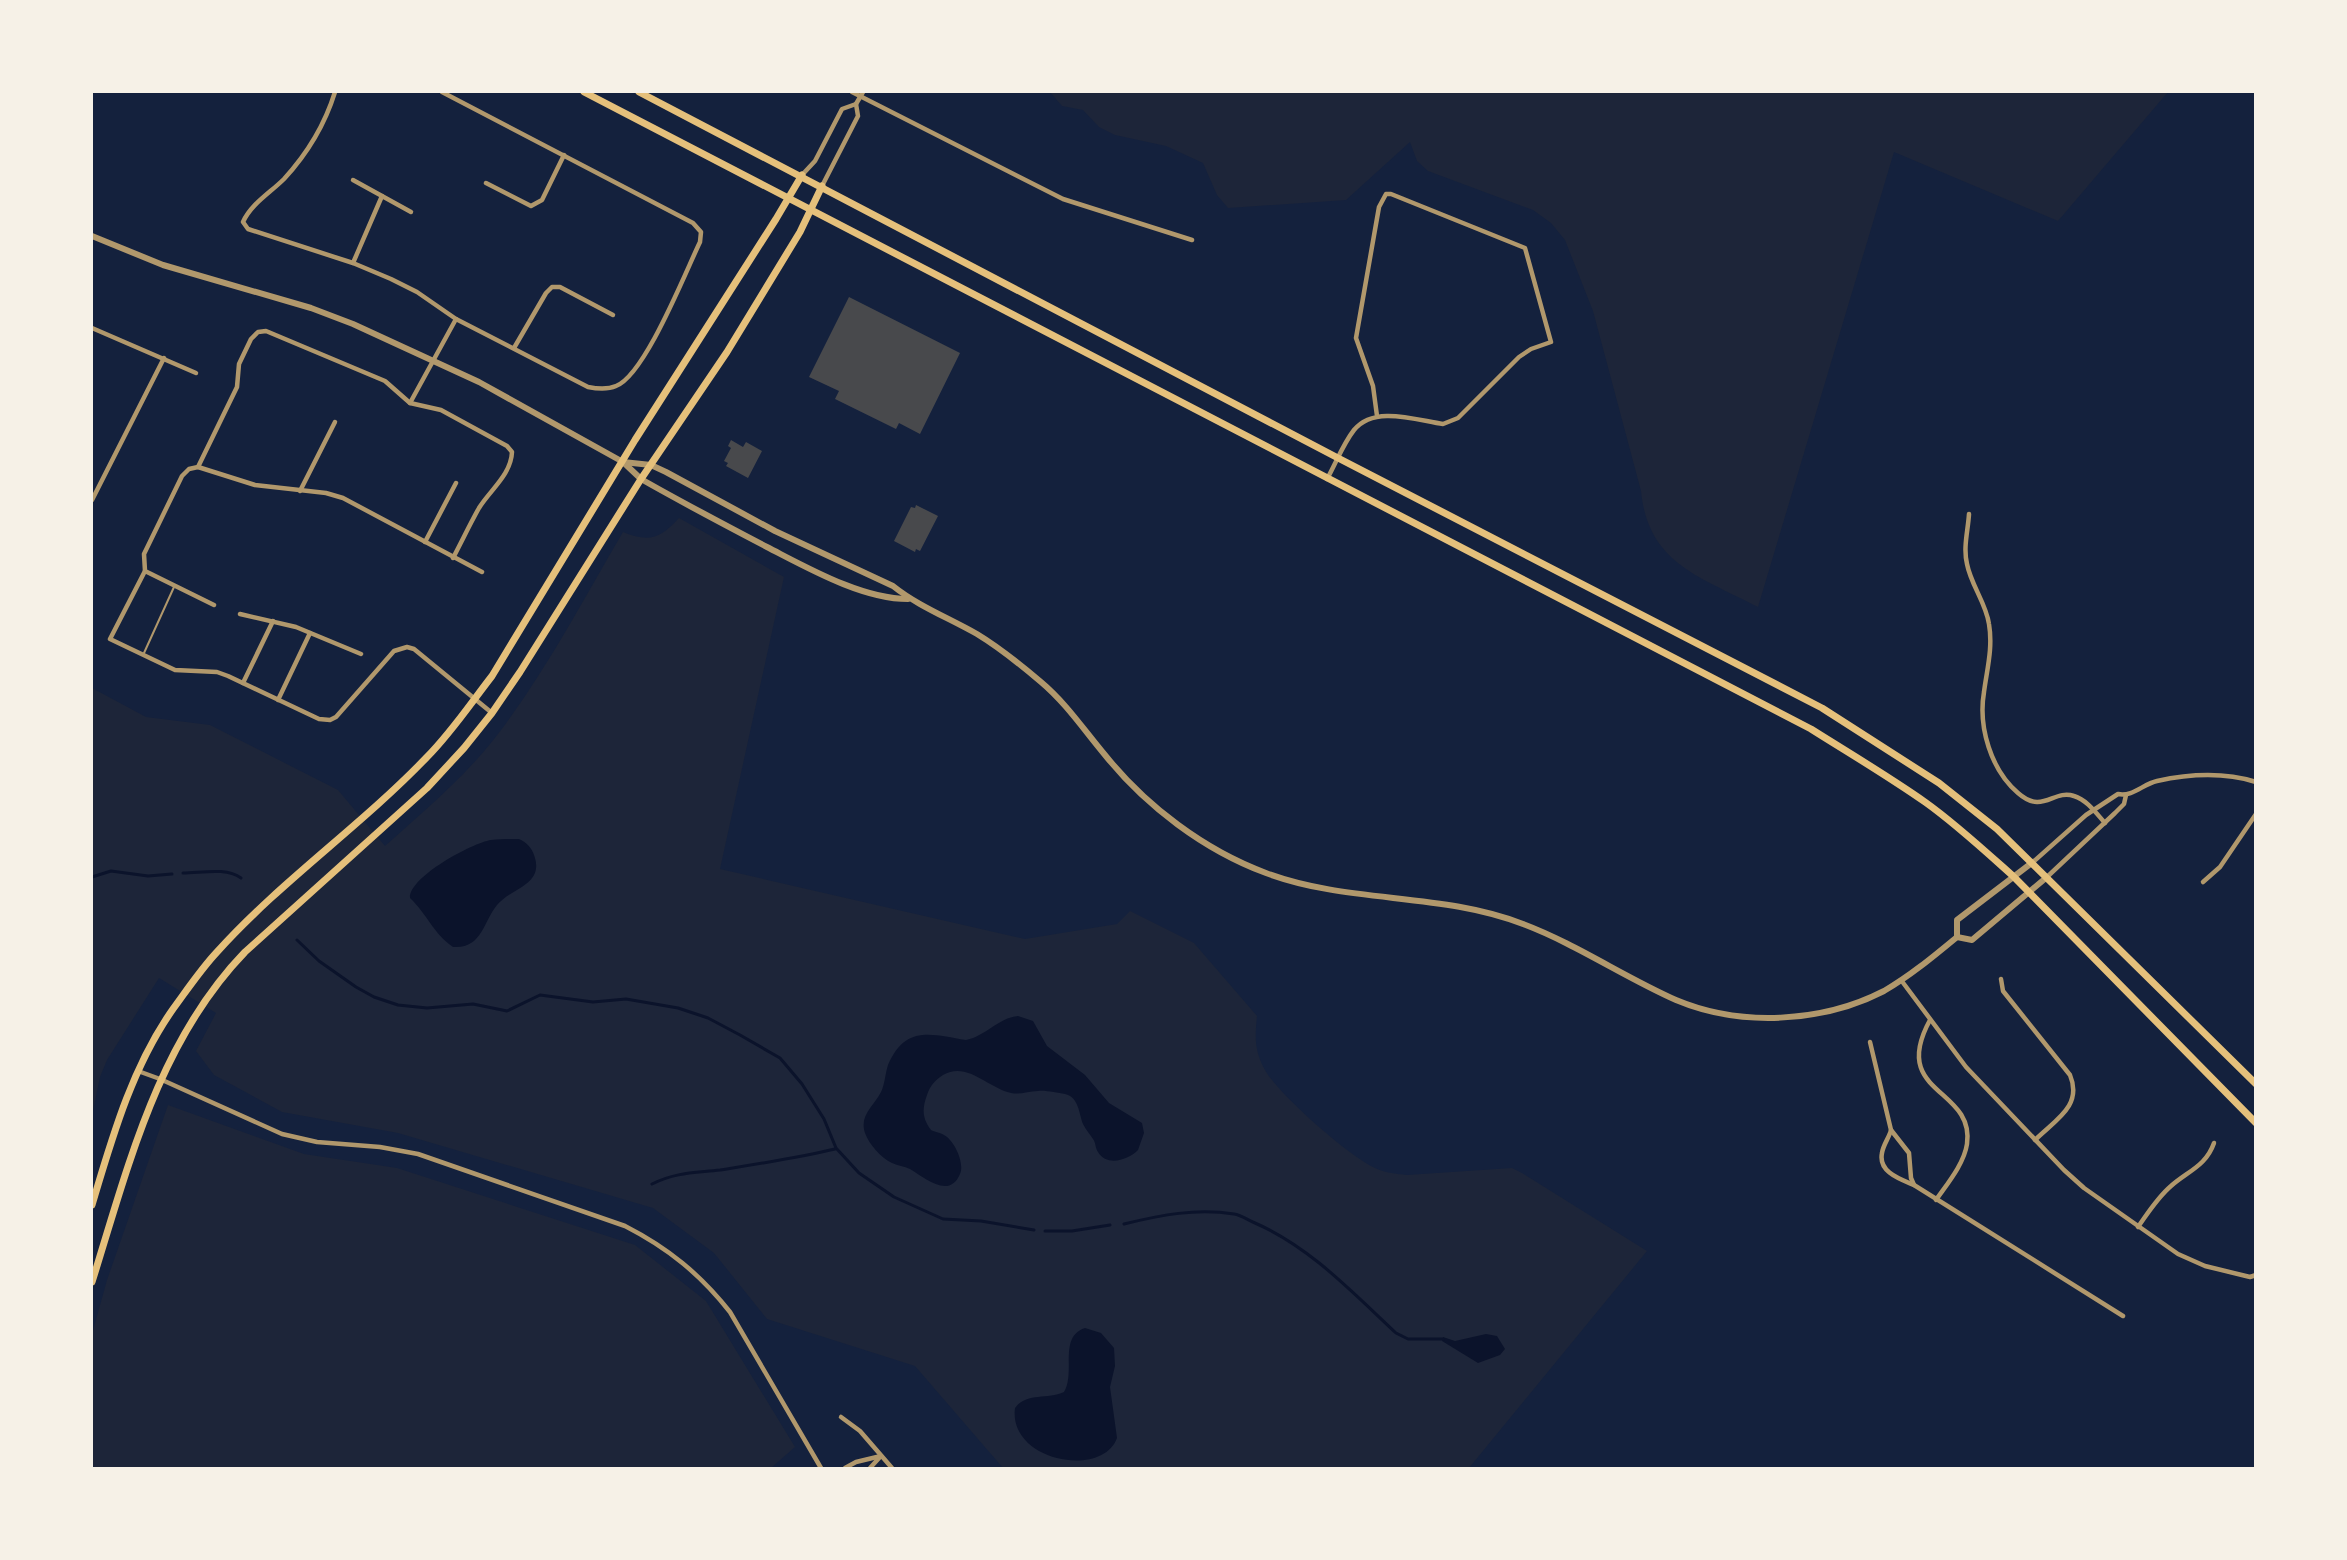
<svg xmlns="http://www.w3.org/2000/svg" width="2347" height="1560" viewBox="0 0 2347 1560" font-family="Cabin,sans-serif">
<rect width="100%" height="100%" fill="#14213d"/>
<g fill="#1d2539">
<path d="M1050 92H2168L2058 221 1894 152 1758 607C1701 577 1648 564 1641 491L1593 311 1565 240 1551 223 1533 210 1428 171 1417 161 1410 142 1346 200 1228 208 1217 195 1203 163 1166 146 1115 135 1099 127 1083 110 1062 106Z"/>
<path d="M679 518 784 577 720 869 1025 939 1117 924 1130 911 1194 943 1257 1016C1255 1037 1254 1050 1265 1070 1278 1094 1346 1153 1371 1166 1381 1172 1395 1174 1407 1175L1512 1168 1522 1173 1647 1251 1469 1468H1003L915 1366 767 1319 714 1253 653 1208 398 1133 282 1112 214 1075 196 1051 216 1013 159 978 107 1060 100 1077 92 1116V688L146 717 210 725 338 790 385 846C424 811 466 776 498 734 546 671 583 600 623 532 649 543 661 538 679 518Z"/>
<path d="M168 1105 304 1154 397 1168 635 1245 706 1301 795 1447 771 1468H92V1334L107 1280Z"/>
</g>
<g fill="#0b132b">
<path d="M519 839C526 842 532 848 534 855 545 885 512 887 497 905 483 922 482 949 453 947 433 933 427 914 410 898 409 877 472 843 491 840 500 839 510 839 519 839Z"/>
<path d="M1018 1016 1033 1021 1047 1046 1085 1075 1109 1103 1142 1123 1144 1133 1138 1150C1128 1160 1107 1167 1098 1152 1095 1148 1096 1143 1093 1139 1090 1134 1086 1130 1083 1124 1079 1114 1079 1097 1065 1094 1057 1093 1046 1090 1038 1091 1028 1091 1021 1095 1011 1093 988 1088 967 1061 943 1075 935 1080 930 1086 927 1095 922 1109 922 1118 931 1130 935 1132 939 1132 944 1135 954 1140 965 1163 960 1174 949 1200 924 1177 910 1169 904 1166 898 1166 892 1163 881 1158 869 1144 865 1133 859 1115 874 1106 881 1092 885 1084 885 1074 888 1065 905 1025 931 1034 966 1040 986 1036 998 1018 1018 1016Z"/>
<path d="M1085 1328 1101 1333 1114 1348 1115 1366 1110 1387 1117 1438C1102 1479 1008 1461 1015 1408 1027 1392 1047 1400 1064 1392 1076 1372 1058 1337 1085 1328Z"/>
<path d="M1486 1334 1497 1336 1505 1349 1500 1355 1478 1363 1442 1341 1443 1337 1455 1341Z"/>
</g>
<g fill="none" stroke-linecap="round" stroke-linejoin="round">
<g stroke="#0b132b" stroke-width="3">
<path d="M183 873C201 873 226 867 241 878"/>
<path d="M92 877 111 871 148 876 172 874"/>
<path d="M297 940 319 961 356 987 374 997 398 1005 427 1008 473 1004 507 1011 540 995 593 1002 626 999 678 1008 708 1018 740 1035 780 1058 802 1084 824 1119 836 1148 859 1173 894 1197 943 1219 981 1221 1034 1230"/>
<path d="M652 1184C676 1172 695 1173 720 1170 758 1164 797 1158 835 1149"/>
<path d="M1124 1224C1161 1215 1196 1208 1234 1214 1241 1215 1248 1220 1255 1223 1310 1247 1352 1292 1396 1333L1408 1339H1443"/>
<path d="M1045 1231H1072L1110 1225"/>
</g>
</g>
<g fill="#48494c">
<path d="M849 297 960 353 920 434 899 423 896 429 835 399 839 391 809 377Z"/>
<path d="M731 440 743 447 746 442 762 451 748 478 726 466 728 463 724 461 731 448 728 446Z"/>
<path d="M916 505 938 516 920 551 916 549 915 552 894 541 911 507 915 508Z"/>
</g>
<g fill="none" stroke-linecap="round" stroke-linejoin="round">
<path stroke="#b1986c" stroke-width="2" d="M144 653 174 587"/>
<g stroke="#b1986c" stroke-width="4.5">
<path d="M335 92C325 124 307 154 284 179 270 193 251 204 243 222L248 229 353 263 391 279 417 292 456 319 588 387C598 389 607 390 616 386 645 375 685 273 700 242L701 232 693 223 442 92"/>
<path d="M852 92 1063 199 1192 240"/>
<path d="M802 175 815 161 842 109 856 104 863 92"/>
<path d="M353 180 411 212"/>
<path d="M486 183 531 206 542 200 564 155"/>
<path d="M822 186 858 116 856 104"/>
<path d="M353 263 382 196"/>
<path d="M92 328 196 373"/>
<path d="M514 348 546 293 552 287H560L613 315"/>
<path d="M410 403 456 319"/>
<path d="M198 467 255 485 326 493 343 498 482 572"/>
<path d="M1327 479C1336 463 1343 444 1354 430 1374 405 1416 420 1443 424L1458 418 1519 357 1531 349 1551 342 1525 248 1391 194H1386L1379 207 1356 338 1373 386 1377 416"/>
<path d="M300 491 335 422"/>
<path d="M92 500 164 358"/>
<path d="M1969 514C1968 531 1963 547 1967 564 1971 585 1986 603 1989 624 1993 648 1987 669 1984 692 1978 727 1991 770 2018 793 2043 815 2053 789 2074 796 2087 800 2096 813 2105 823"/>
<path d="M425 542 456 483"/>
<path d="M145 571 110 639 175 670 217 672 228 676 319 719 330 720 336 717 394 651 407 647 414 649 492 713"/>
<path d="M214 605 145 571 144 554 182 476 189 469 198 467 237 387 239 364 251 339 258 332 266 331 385 381 410 403 441 410 507 446 512 452C511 475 490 490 479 508 470 524 462 541 453 558"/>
<path d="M240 614 296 627 361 654"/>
<path d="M243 683 273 621"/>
<path d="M278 700 310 633"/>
<path d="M2033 862 2086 815 2118 794C2133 797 2143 784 2157 781 2189 774 2224 772 2256 782"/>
<path d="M2047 877 2115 813 2124 804 2126 795"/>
<path d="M2203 882 2220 867 2256 814"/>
<path d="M2001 979 2003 991 2070 1075C2083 1106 2055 1120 2035 1140"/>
<path d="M1901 980 1966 1067 2064 1170 2084 1188 2178 1254 2205 1266 2250 1277 2256 1275"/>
<path d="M1930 1020C1889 1095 1975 1087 1967 1144 1964 1164 1947 1184 1936 1200"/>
<path d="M1870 1042 1891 1130 1909 1153 1911 1178 1914 1185"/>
<path d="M138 1071 160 1079 282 1134 317 1142 380 1147 418 1154 625 1226C668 1248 700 1274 730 1312L821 1468"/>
<path d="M1891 1130C1889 1138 1883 1145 1882 1153 1878 1172 1900 1179 1914 1185L2123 1316"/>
<path d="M2138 1227C2148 1213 2157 1198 2171 1186 2188 1171 2206 1166 2214 1143"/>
<path d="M841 1417 860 1431 892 1468"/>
<path d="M845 1468 856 1462 881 1456"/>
<path d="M870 1468 880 1457"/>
</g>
<g stroke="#b1986c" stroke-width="6">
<path d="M92 236 163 265 311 308 353 324 479 382 623 462 641 479C683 503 725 525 767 547 808 568 862 599 908 599"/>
<path d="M623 462 651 465 666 472 775 531 893 586C918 606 949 618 977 634 1000 648 1021 665 1041 682 1066 703 1084 730 1105 755 1146 806 1204 850 1266 873 1349 904 1441 892 1523 924 1576 944 1624 977 1676 1000 1740 1027 1822 1023 1884 991 1910 976 1934 956 1957 937"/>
<path d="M1957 937 1972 940 2047 877"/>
<path d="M1957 937V920L2033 862"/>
</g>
<g stroke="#e5c07b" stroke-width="7">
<path d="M584 92 1811 729C1849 753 1888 776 1925 802 1956 824 1985 851 2014 877L2256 1123"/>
<path d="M639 92 1338 458 1822 708 1939 783 1997 829 2256 1084"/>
<path d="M92 1205C112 1138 132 1067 173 1009 187 990 201 969 217 952 281 881 361 826 427 757 451 733 471 703 492 676L635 440 776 219 802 175"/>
<path d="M92 1282C128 1167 158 1042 245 952L427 788 464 748 492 713 520 672 641 479 727 352 800 232 822 186"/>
</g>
</g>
<rect width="2347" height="1560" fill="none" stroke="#f6f1e7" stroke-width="186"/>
</svg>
